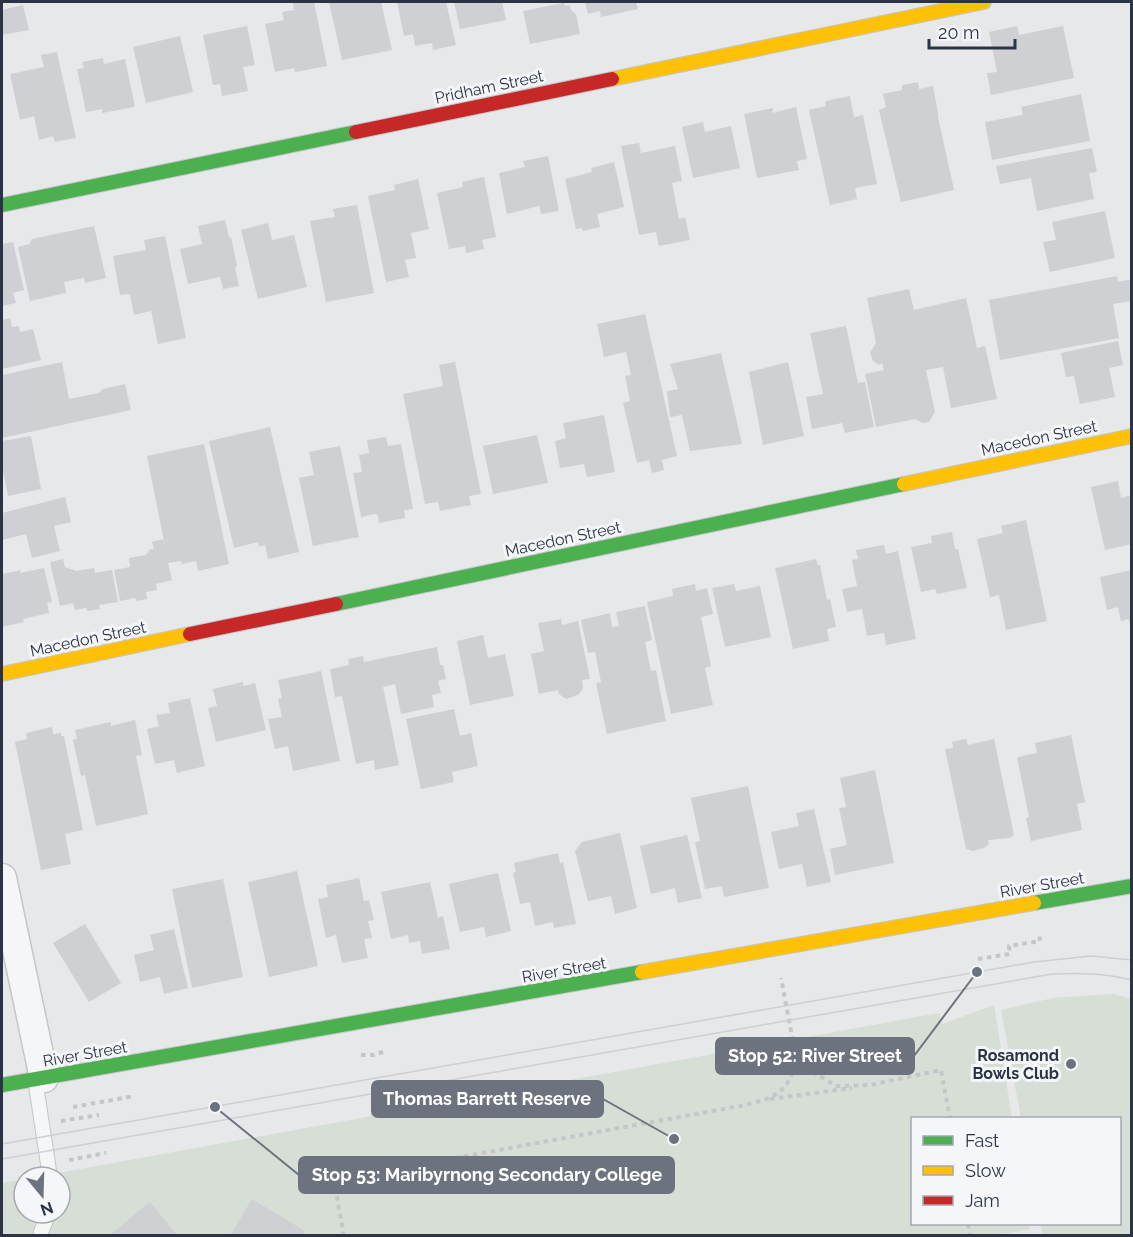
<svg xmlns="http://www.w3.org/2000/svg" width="1133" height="1237" viewBox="0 0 1133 1237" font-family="Raleway,sans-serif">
<rect width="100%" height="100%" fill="#e6e8ea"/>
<g fill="#d6ded6">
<path d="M1114 994 1131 999V1235H1043L1040 1224H1120V1118H1021L1001 1010 1053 998Z"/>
<path d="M994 1005 1012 1118H912V1224H1029L1030 1229 994 1236H2V1183L24 1179V1213H60V1177H36L939 1013 942 1024Z"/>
</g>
<g fill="#ced0d3">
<path d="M293 2H314L327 66 295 72 294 68 275 72 265 24 284 20 282 12 294 10Z"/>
<path d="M329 2H381L392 50 342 60Z"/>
<path d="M397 2H446L456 45 433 50 432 43 415 46 413 34 404 36Z"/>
<path d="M454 2H502L506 20 460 29Z"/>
<path d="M585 2H636L638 9 601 17 600 11 588 14Z"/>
<path d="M564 3 565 6 570 5 571 10 576 14 580 34 530 44 523 11Z"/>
<path d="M23 5 29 30 2 35V10Z"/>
<path d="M247 26 255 65 243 67 248 91 222 96 220 84 213 85 203 35Z"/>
<path d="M1017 26 1019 35 1063 26 1074 78 991 95 987 73 997 72 989 32Z"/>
<path d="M180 36 193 92 146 103 133 47Z"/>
<path d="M57 52 76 138 55 142 53 136 39 140 34 116 20 120 10 74 44 67 41 55Z"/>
<path d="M103 58 104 64 125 59 135 107 102 113V109L86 112 77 69 84 68 82 62Z"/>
<path d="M918 82 919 89 933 86 938 113V117L954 190 901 202 879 110 886 107 883 94 902 90V85Z"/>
<path d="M1081 94 1090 141 992 160 985 122 1023 115 1021 107Z"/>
<path d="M850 96 854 117 863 115 877 184 855 188 857 199 830 205 809 110 826 106 825 101Z"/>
<path d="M796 107 807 159 797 161 799 170 757 178 744 114 773 108 772 113Z"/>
<path d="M703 122 705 132 731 126 740 168 693 178 682 127Z"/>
<path d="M639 143 641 153 675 146 682 181 672 183 679 219 685 217 690 240 659 246 656 232 639 235 621 146Z"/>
<path d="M1092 148 1097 172 1089 173 1094 199 1037 211 1031 178 1000 184 996 166Z"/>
<path d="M548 156 559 211 541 214 539 206 507 214 499 173 525 167 523 161Z"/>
<path d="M614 162 624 207 597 214 600 227 583 231 582 228 576 229 565 179 592 172 591 168Z"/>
<path d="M484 177 496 237 482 240 484 249 466 253 465 246 449 249 437 193 463 187 462 182Z"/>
<path d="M418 179 429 229 411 233 416 258 405 260 409 277 386 282 368 196 395 190 394 185Z"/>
<path d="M357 205 374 293 326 302 310 221 335 217 333 209Z"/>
<path d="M1105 211 1115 258 1050 272 1043 242 1056 240 1052 222Z"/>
<path d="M225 220 229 237H231L237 266 235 268 239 286 223 289 220 277 188 284 180 249 202 244 198 226Z"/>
<path d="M268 223 272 240 294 235 307 287 258 299 241 230Z"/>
<path d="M94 226 106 278 85 283 84 278 64 282 66 293 30 301 18 247 29 244 32 239Z"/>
<path d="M165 236 186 338 158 344 151 311 134 315 130 294 120 295 113 256 146 250 144 240Z"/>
<path d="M13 242 24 290 13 293 16 303 2 306V244Z"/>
<path d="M1117 276 1118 282 1132 279V301L1113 304 1119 338 1000 360 989 300Z"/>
<path d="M909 289 914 310 966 298 977 348 985 346 997 399 951 408 943 367 926 370 935 412 929 422 923 423 915 419 876 427 865 374 884 370 882 363 879 365 873 361 870 353 876 343 867 298Z"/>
<path d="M645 314 677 456 662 460 664 470 652 473 649 460 637 463 623 403 630 401 625 376 631 375 626 352 604 357 597 324Z"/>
<path d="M10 318 12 327 19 326 20 332 33 329 41 360 2 369V320Z"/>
<path d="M846 326 858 383 865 382 874 427 845 433 842 423 812 429 806 397 823 394 810 333Z"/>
<path d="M1118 341 1123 365 1109 368 1115 397 1080 404 1074 376 1066 377 1061 353Z"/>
<path d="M721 353 742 444 690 451 682 415 670 417 667 391 678 389 670 364Z"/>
<path d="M62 362 69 399 99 393 103 389 125 384 131 410 2 438V375Z"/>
<path d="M455 362 481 494 469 496 471 505 440 511 438 502 425 504 403 394 443 386 439 365Z"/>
<path d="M788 362 804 436 763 445 749 372Z"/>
<path d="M604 415 615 472 587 477 584 464 560 468 555 441 566 438 563 423Z"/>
<path d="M270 427 299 552 268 559 265 545 259 547 258 542 234 548 209 441Z"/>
<path d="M537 435 548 483 493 494 483 446Z"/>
<path d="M31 436 41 489 8 496 2 465V441Z"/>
<path d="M386 437 388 446 401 444 413 509 404 510 405 518 379 523 378 516 375 514 361 517 353 473 362 472 359 455 369 453 367 440Z"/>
<path d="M204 444 229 564 198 571 196 561 182 564 181 561 168 563 172 580 156 584 157 590 146 592 147 599 137 601 135 598 120 601 114 570 130 567 129 558 146 555 150 549H154L152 542 163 539 165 546 147 456Z"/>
<path d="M340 446 359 537 313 546 299 478 314 475 309 452Z"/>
<path d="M1118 481 1121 498 1132 495V544L1105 550 1091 487Z"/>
<path d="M65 497 71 522 54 526 60 551 32 558 26 534 2 540V513Z"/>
<path d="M1026 520 1047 621 1006 630 999 595 990 597 977 539 1003 533 1001 526Z"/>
<path d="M952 532 955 549H958L967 588 937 594 935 589 921 592 911 547 932 543 931 536Z"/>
<path d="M884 545 886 554 898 551 916 639 886 645 884 633 867 636 862 609 847 612 842 589 857 586 852 560 858 559 856 550Z"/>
<path d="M63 559 65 567 76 571 94 568 95 573 112 570 118 602 99 605 100 609 88 611 86 608 75 610 73 603 60 606 50 562Z"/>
<path d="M816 559 818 565H820L827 600 830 599 836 627 827 629 829 641 793 649 775 568Z"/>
<path d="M44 568 52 602 47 603 49 613 23 619 24 622 2 627V574L21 570 20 573Z"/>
<path d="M1132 570V622H1129V619L1121 621 1118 607 1107 610 1100 577Z"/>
<path d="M695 584 696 591 707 588 713 614 701 617 711 666 705 668 713 705 671 714 647 602 673 596 672 589Z"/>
<path d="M734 584 736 591 760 586 771 637 725 647 712 588Z"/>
<path d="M645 606 652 640 645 642 651 671 656 670 666 721 607 734 596 683 601 682 595 652 588 653 581 620 610 613 612 627 619 626 616 612Z"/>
<path d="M561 619 562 625 578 621 590 679 582 680 583 689 578 695 566 699 559 694 558 690 539 694 531 654 544 651 538 623Z"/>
<path d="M483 635 488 658 505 654 514 696 470 705 457 641Z"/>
<path d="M437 647 440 665H443L446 679 438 681 441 693 432 695 434 707 401 714 395 684 383 687 399 765 375 770 374 760 356 764 342 696 335 697 330 669 349 665 348 659 363 656 364 662Z"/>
<path d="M321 671 340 761 293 771 288 746 275 749 268 719 282 717 278 699 282 698 278 680Z"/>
<path d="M243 682V686L255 683 266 730 216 742 208 708 217 706 213 689Z"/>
<path d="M190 698 205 766 177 773 174 760 155 764 147 729 159 726 156 715 170 713 168 703Z"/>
<path d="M454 709 460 736 471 733 478 766 452 772 454 782 421 789 406 719Z"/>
<path d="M135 720 142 755 136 756 148 814 96 826 85 775 81 776 73 740 77 739 75 730 111 722V726Z"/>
<path d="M52 727 53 734 61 733V736H64L83 830 65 834 71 864 41 870 15 742 27 739 26 733Z"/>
<path d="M1071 735 1085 802 1077 804 1082 830 1031 841 1026 818 1029 817 1017 757 1037 753 1035 743Z"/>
<path d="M966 739 968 745 994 739 1014 835 1010 838 988 840 989 844 984 848 973 851 966 849 945 749 953 748 952 742Z"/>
<path d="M875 770 894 863 835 875 830 849 847 845 839 808 846 807 840 778Z"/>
<path d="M748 786 769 888 724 897 722 886 705 889 695 842 700 841 691 798Z"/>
<path d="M814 809 831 882 807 887 802 864 779 869 771 832 799 826 796 813Z"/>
<path d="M620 833 637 908 615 914 611 896 588 901 575 851 582 842Z"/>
<path d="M687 835 702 898 678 903 675 888 651 894 640 846Z"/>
<path d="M558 853 560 863 563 862 576 924 554 928 553 922 535 926 530 902 520 904 513 873 516 872 514 863Z"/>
<path d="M297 871 318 966 269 977 248 882Z"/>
<path d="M498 873 511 931 486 937 484 927 460 932 449 884Z"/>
<path d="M359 878 364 901 369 900 374 920 368 921 372 938 364 939 368 958 342 963 336 935 326 938 318 899 328 897 326 885Z"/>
<path d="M223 879 243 977 192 988 172 889Z"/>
<path d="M430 882 438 918 443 916 450 949 422 954 420 941 409 943 408 935 391 939 381 892Z"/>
<path d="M85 924 121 983 89 1002 53 943Z"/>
<path d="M174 929 188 988 164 994 160 977 140 982 134 955 154 950 150 935Z"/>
<path d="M252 1199 305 1231 302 1236H230Z"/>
<path d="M150 1202 176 1234 174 1236H109Z"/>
</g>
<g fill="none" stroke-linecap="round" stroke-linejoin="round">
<defs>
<g id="lane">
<path d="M35 1079 50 1177"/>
<path d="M41 1232 49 1213"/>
</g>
<path id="street" d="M2 878 44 1078"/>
<g id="fast">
<path d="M2 205 356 132"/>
<path d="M336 604 904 484"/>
<path d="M1034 903 1132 886"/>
<path d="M2 1085 642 972"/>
</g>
<g id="slow">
<path d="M612 79 984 2"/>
<path d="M904 484 1132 436"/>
<path d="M2 674 190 634"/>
<path d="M642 972 1034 903"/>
</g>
<g id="jam">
<path d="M356 132 612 79"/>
<path d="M190 634 336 604"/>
</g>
</defs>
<use href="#lane" stroke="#c4c6c8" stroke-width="16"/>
<use href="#street" stroke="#c4c6c8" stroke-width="31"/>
<use href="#fast" stroke="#c4c6c8" stroke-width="16"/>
<use href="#slow" stroke="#c4c6c8" stroke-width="16"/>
<use href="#jam" stroke="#c4c6c8" stroke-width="16"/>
<g stroke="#c5c6ca" stroke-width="4" stroke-dasharray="4.5 4.5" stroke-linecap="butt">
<path d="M978 959 1010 954 1009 946 1040 941 1039 933"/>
<path d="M795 1041 799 1052 812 1072 837 1086 870 1085 941 1070 950 1118"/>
<path d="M361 1055H374L385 1051"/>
<path d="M770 1099 852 1088"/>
<path d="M73 1107 129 1097 128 1092"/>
<path d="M61 1121 99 1115"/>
<path d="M69 1160 106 1153"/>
<path d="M968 1224 970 1236"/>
<path d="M344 1236 334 1180 740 1106C752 1103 766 1101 776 1094 802 1077 794 1045 789 1020 786 1006 784 992 781 978"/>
</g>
<use href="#lane" stroke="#f5f6f7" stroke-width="14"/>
<use href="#street" stroke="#f5f6f7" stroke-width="28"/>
<use href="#fast" stroke="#4caf50" stroke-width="14"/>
<use href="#slow" stroke="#ffc107" stroke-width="14"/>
<use href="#jam" stroke="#c62828" stroke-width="14"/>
<g stroke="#cecfd2" stroke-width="1.5">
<path d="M2 1144 1034 962 1091 956 1132 960"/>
<path d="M2 1159 1052 974C1082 973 1102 973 1132 980"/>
</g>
</g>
<circle fill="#6c737f" stroke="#f4f6f9" stroke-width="2" cx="1071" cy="1064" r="6"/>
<g text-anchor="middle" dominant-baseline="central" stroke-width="6" stroke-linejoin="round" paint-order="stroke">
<g font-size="16" fill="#2b3445" stroke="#f4f6f9">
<text transform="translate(489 87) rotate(-12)">Pridham Street</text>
<text transform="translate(1039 438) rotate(-12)">Macedon Street</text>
<text transform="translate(563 539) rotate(-12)">Macedon Street</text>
<text transform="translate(88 639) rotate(-12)">Macedon Street</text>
<text transform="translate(1042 885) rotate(-10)">River Street</text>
<text transform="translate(564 970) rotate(-10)">River Street</text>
<text transform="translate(85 1054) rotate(-10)">River Street</text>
</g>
<g font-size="16" font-weight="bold" fill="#2b3445" stroke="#f4f6f9" text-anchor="end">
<text x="1059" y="1055">Rosamond<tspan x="1059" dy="18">Bowls Club</tspan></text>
</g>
</g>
<path fill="none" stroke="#6c737f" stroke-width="2" d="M977 972L914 1056M674 1139L603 1099M215 1107L299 1175"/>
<g fill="#6c737f" stroke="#f4f6f9" stroke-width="2">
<circle cx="977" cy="972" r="6"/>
<circle cx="674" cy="1139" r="6"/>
<circle cx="215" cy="1107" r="6"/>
</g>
<g fill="#6c737f" stroke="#6c737f" stroke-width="2">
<rect x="716" y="1038" width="198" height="36" rx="6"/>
<rect x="372" y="1081" width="231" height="36" rx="6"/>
<rect x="299" y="1157" width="375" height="36" rx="6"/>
</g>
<g font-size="18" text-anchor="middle" font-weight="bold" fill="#fff">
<text x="815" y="1062">Stop 52: River Street</text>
<text x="487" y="1105">Thomas Barrett Reserve</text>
<text x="487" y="1181">Stop 53: Maribyrnong Secondary College</text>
</g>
<rect width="1133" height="1237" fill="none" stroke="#2b3445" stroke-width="6"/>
<rect x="911" y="1117" width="210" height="108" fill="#f4f6f9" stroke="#a4a8b1" stroke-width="1.5"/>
<rect x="923" y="1136" width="30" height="9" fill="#4caf50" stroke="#a4a8b1" stroke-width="1.5"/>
<text x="965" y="1147" font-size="18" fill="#2b3445">Fast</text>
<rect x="923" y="1166" width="30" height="9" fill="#ffc107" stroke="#a4a8b1" stroke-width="1.5"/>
<text x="965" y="1177" font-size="18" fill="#2b3445">Slow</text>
<rect x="923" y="1196" width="30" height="9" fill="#c62828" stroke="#a4a8b1" stroke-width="1.5"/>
<text x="965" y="1207" font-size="18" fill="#2b3445">Jam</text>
<g transform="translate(42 1195) rotate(161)"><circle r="28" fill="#f4f6f9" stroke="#a4a8b1" stroke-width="1.5"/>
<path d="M0-4.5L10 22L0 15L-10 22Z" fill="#6c737f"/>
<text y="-9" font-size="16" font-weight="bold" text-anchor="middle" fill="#2b3445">N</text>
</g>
<path d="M929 39v9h86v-9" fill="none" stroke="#2b3445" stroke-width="3"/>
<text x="938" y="39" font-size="18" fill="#2b3445" stroke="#f4f6f9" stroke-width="4.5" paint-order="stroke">20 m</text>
</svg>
